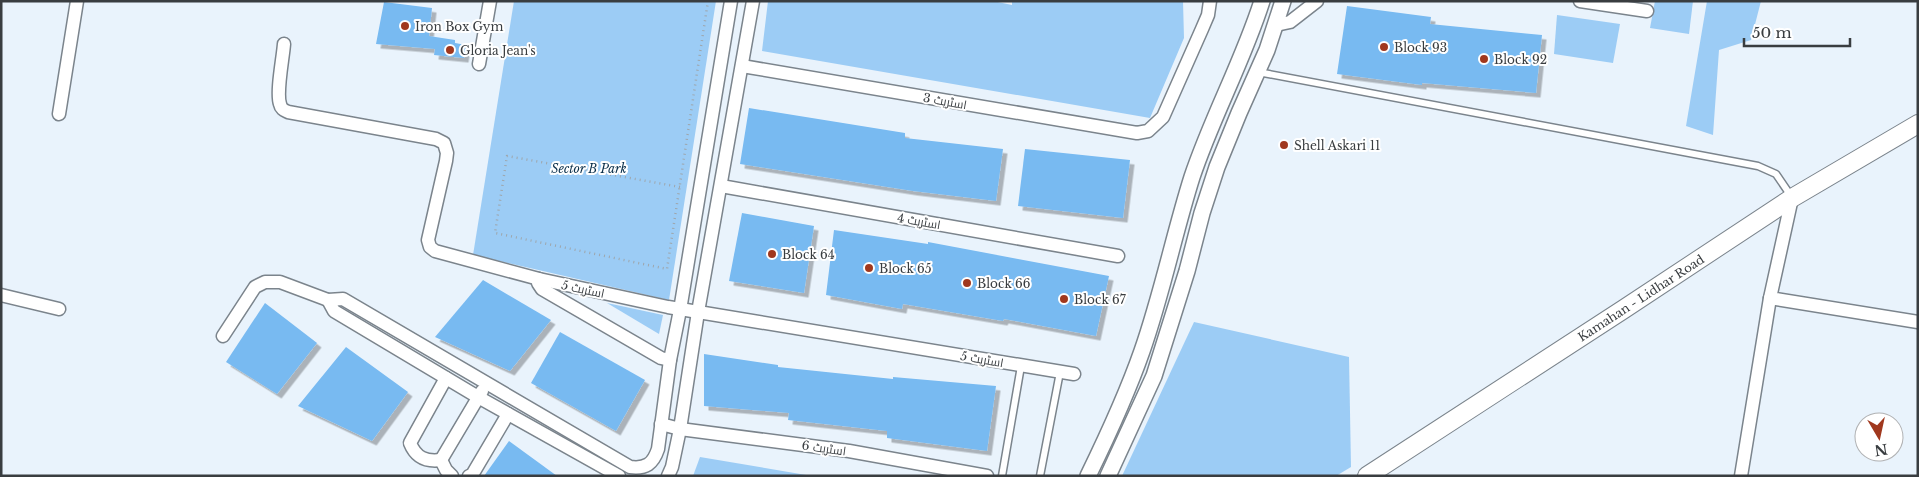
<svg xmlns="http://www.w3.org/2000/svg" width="1919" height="477" viewBox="0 0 1919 477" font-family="'Libre Baskerville',Cairo,serif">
<defs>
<filter id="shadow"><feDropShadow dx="4.5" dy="4.5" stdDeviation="0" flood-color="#0004"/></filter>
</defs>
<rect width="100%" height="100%" fill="#e9f3fc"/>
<g fill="#9cccf5">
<path d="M514 1H716L669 300 473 255Z"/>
<path d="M768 1H993L1012 5V1H1183L1184 38 1150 118 762 51Z"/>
<path d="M1655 1H1693L1689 34 1650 28Z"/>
<path d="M1707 1H1761L1751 40 1719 50 1713 135 1686 126Z"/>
<path d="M1557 15 1620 24 1613 63 1554 54Z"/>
<path d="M607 303 663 315 659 334Z"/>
<path d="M1194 322 1349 357 1351 467 1336 476H1122Z"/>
<path d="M700 457 812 476H693Z"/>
</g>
<g fill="#78baf1" filter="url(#shadow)">
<path d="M384 2 432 8 429 36 455 40V43L466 45 464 58 434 55 435 49 376 44Z"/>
<path d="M1347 6 1431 17 1430 24 1542 35 1536 93 1422 83V85L1337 74Z"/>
<path d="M749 108 905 133V138L1003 149 996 201 913 191 740 164Z"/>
<path d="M1025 149 1130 160 1123 218 1018 206Z"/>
<path d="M742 213 814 226 804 293 729 281Z"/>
<path d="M834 230 928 244V242L1109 276 1096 336 1004 319 1003 321 903 304 902 309 826 295Z"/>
<path d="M483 280 551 320 510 371 435 337Z"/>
<path d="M265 303 317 343 277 394 226 362Z"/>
<path d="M560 332 645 380 616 431 531 383Z"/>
<path d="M346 347 408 392 372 441 298 406Z"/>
<path d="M704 354 778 365V367L893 379V377L996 386 987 451 887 438V431L788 420 789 413 704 406Z"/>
<path d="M509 441 557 476H484Z"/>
</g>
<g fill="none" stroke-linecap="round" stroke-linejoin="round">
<defs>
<g id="service">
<path d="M1258 72 1758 166 1776 174 1791 196"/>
<path d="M1002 476 1021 366"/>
<path d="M1040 476 1060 372"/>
</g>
<g id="minor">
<path d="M1580 1 1647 11"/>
<path d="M1276 25 1290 22 1317 1"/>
<path d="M284 44C283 58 276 92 280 104 281 109 284 110 288 112L436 139 444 143 447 153 446 161 428 240 430 247 435 251 539 279 668 307 1074 374"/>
<path d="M479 64 490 1"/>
<path d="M742 66 1137 133 1148 131 1163 117 1202 29 1208 15 1210 1"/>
<path d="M59 114 77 1"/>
<path d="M721 186 1118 256"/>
<path d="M1792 198 1770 298 1918 322"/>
<path d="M539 279 538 283 542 289 661 358 670 360"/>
<path d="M1 295 59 309"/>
<path d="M328 300 334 311 478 397 619 476"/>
<path d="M223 336 255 287 265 282H280L328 300 343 299 630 467C646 469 653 464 658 449L670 360 680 310 731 1"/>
<path d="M661 424 680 429 849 451 987 476"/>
<path d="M441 460C426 462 416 458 410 443L446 378"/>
<path d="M441 460 482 391"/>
<path d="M441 460 446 470 452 476"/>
<path d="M469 476 472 475 508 414"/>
<path d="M668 476 672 467 680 429 698 312 753 1"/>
<path d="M1741 476 1770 298"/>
</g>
<g id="tertiary">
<path d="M1088 476C1108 435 1127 394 1142 351 1162 294 1174 234 1192 177 1212 117 1243 61 1262 1"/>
<path d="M1108 476 1154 376 1187 271 1202 213 1217 167 1239 113 1267 50 1283 1"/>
</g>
<path id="secondary" d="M1367 476 1624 309 1792 198 1918 124"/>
</defs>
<use href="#service" stroke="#7b848c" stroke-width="9"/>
<use href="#minor" stroke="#7b848c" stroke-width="15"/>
<use href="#tertiary" stroke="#7b848c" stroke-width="18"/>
<use href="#secondary" stroke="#7b848c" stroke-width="20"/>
<path stroke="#9ea6ac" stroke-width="2.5" stroke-dasharray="1 4" stroke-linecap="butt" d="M680 187 507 156 495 233 667 269 708 1"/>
<use href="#service" stroke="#fff" stroke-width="6"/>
<use href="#minor" stroke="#fff" stroke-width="12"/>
<use href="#tertiary" stroke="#fff" stroke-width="15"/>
<use href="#secondary" stroke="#fff" stroke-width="18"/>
</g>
<g fill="#a0381e" stroke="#fff" stroke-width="2">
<circle cx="405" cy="26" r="5"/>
<circle cx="1384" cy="47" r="5"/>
<circle cx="450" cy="50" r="5"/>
<circle cx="1484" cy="59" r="5"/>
<circle cx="1284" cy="145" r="5"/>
<circle cx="772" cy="254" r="5"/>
<circle cx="869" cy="268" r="5"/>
<circle cx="967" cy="283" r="5"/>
<circle cx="1064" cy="299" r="5"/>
</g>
<g text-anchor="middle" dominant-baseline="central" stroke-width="4" stroke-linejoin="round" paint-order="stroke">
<g font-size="12" fill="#393d40" stroke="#fff" text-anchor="start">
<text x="415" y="26">Iron Box Gym</text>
<text x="1394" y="47">Block 93</text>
<text x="460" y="50">Gloria Jean's</text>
<text x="1494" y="59">Block 92</text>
<text x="1294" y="145">Shell Askari 11</text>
<text x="782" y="254">Block 64</text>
<text x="879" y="268">Block 65</text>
<text x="977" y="283">Block 66</text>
<text x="1074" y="299">Block 67</text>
</g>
<g font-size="12" fill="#393d40" stroke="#fff">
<text transform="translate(945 101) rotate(10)">اسٹریٹ 3</text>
<text transform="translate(919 221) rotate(10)">اسٹریٹ 4</text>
<text transform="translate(583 289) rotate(12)">اسٹریٹ 5</text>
<text transform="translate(1641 298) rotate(-33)">Kamahan - Lidhar Road</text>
<text transform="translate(982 359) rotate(10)">اسٹریٹ 5</text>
<text transform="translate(824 448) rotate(8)">اسٹریٹ 6</text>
</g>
<g font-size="12" font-style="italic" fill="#0a2f4a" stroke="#fff">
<text x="589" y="168">Sector B Park</text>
</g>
</g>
<rect width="1919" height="477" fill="none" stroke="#393d40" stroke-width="5"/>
<g transform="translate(1879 437) rotate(171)"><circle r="24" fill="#ffffff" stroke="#b0b1b3"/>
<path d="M0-4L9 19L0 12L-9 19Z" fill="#a0381e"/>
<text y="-8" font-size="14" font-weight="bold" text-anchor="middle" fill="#393d40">N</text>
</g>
<path d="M1744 38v8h106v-8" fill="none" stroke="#393d40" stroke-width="2.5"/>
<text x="1752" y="38" font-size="15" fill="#393d40" stroke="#ffffff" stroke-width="4" paint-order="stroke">50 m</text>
</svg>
